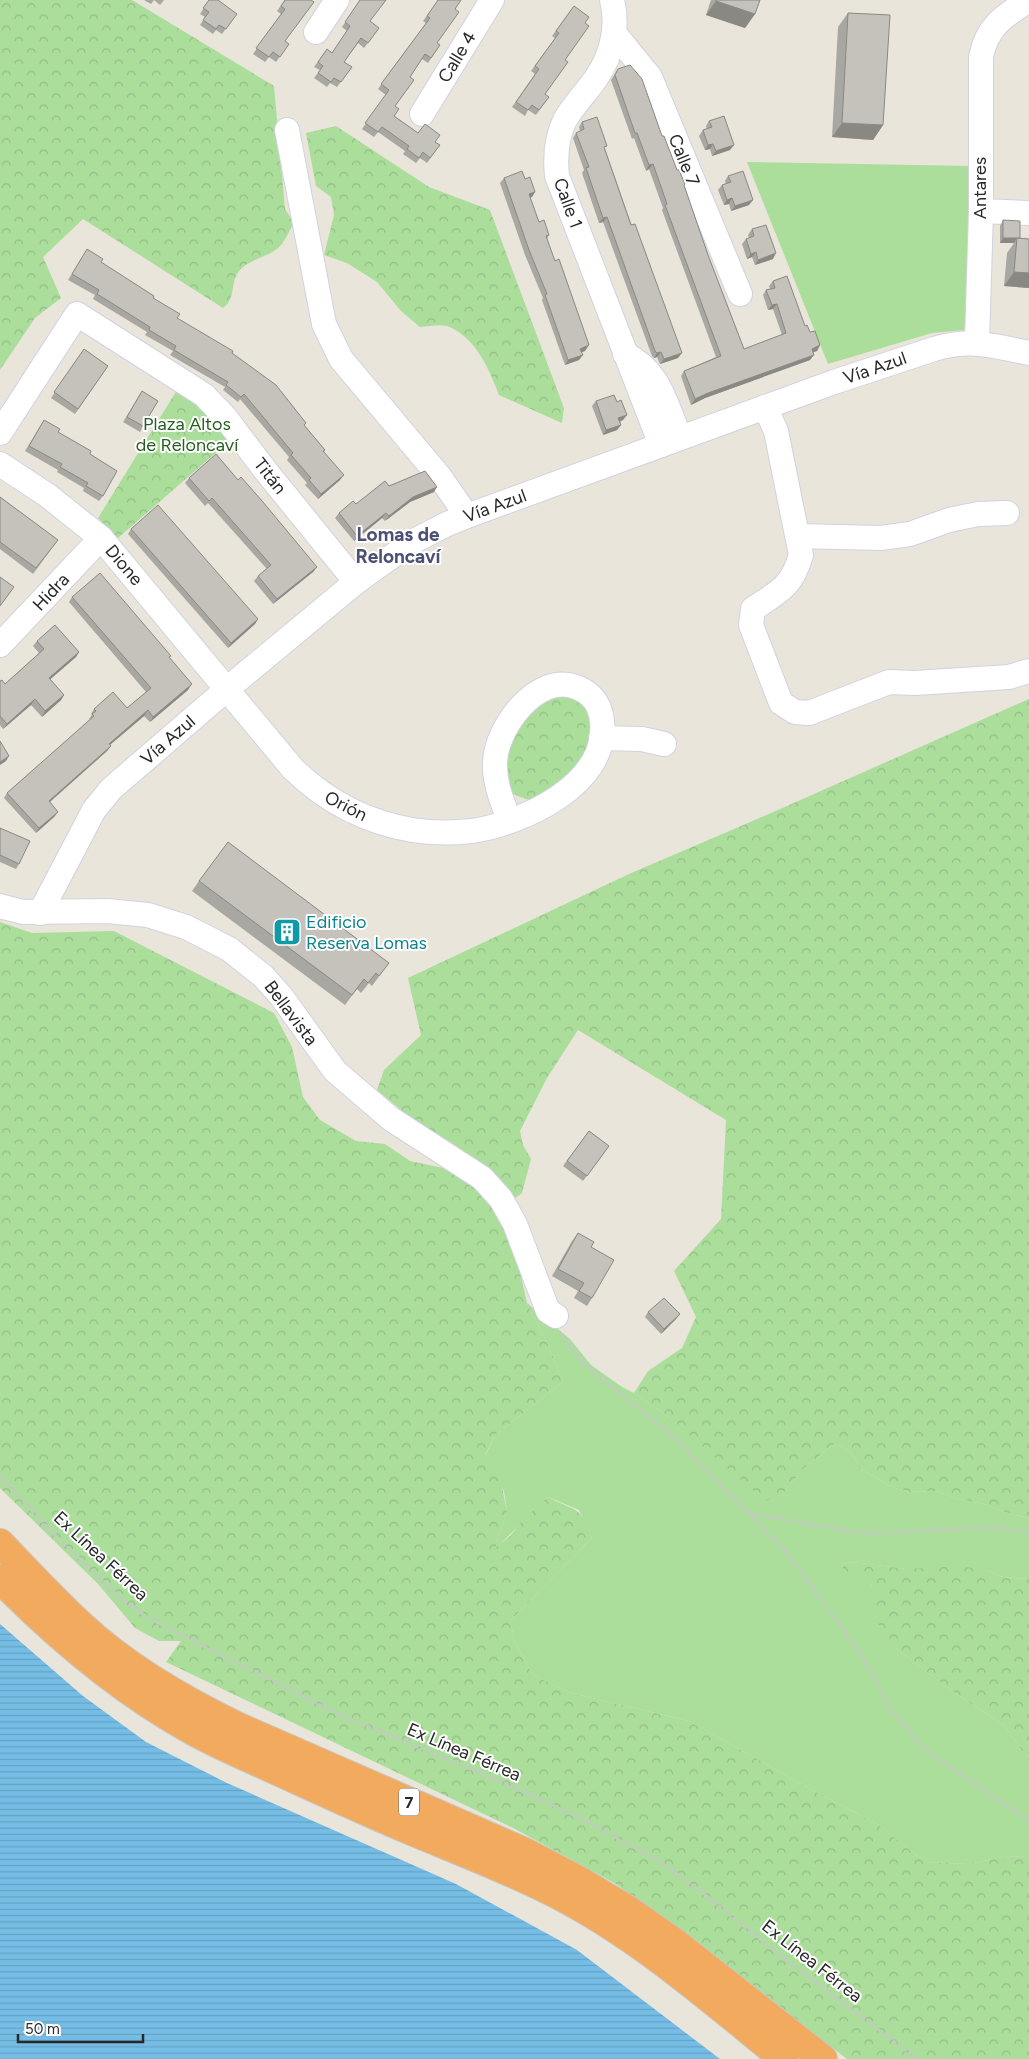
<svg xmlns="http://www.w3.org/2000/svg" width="1029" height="2059" viewBox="0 0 1029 2059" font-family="Figtree,sans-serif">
<defs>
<pattern id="forest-crowns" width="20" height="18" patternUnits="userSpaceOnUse" patternTransform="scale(1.25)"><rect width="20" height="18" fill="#abdd9b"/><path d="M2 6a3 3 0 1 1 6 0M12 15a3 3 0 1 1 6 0" fill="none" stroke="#93be86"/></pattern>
<pattern id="water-rules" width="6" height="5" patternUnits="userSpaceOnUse" patternTransform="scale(1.25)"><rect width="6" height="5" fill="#75bde5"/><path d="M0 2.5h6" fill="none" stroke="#65a2c4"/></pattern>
</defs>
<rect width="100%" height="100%" fill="#eae5db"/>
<g fill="#abdd9b">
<path d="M747 162 971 166 968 321 964 330 932 333 828 364Z"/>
<path d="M527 1303 570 1339 591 1365 622 1387 634 1393 669 1417 710 1451 781 1496 803 1469 834 1444C849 1447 854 1455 859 1468L892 1487 909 1492 935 1491 959 1499 984 1504 1007 1513 1029 1518V1579L1003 1577 986 1570 906 1569 853 1562 842 1564 845 1572 863 1577 871 1585 873 1592V1611L897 1649 949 1689 1005 1726 1029 1761V1856L1002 1857 969 1864 925 1862 877 1824 814 1791 689 1721 571 1693 533 1675 515 1642 510 1621 592 1538 579 1510 548 1497 496 1548V1542L507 1512 504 1491 485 1456 496 1434 563 1382 549 1347Z"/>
</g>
<g fill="url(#forest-crowns)">
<path d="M0 0H132L274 86 285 209 294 223C289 231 284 244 277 249 266 257 249 260 240 270 229 282 237 298 223 308L83 219 43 257 61 298 35 318 0 370Z"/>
<path d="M336 126 429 187 490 210 564 408 562 423 499 395C489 369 476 337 447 326 440 324 428 326 420 327L401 311 377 282 347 263 324 255 334 215 331 197 316 186 306 133Z"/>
<path d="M177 390 190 393 233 440 219 450 118 538 98 518Z"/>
<path d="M579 696 595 723 583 764 538 798 529 800 515 795 511 792 503 772 513 729 548 697Z"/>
<path d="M1029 699V1518L1007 1513 984 1504 959 1499 935 1491 909 1492 892 1487 859 1468C854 1455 849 1447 834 1444L803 1469 781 1496 765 1501 669 1417 634 1393 648 1371 682 1348 696 1317 674 1271 721 1219 726 1120 578 1030 547 1078 520 1131 523 1145 531 1159 522 1193 511 1201 377 1090 384 1070 421 1035 408 978 629 874 755 820Z"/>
<path d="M0 922 32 933 114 931 274 1013 292 1047 303 1097 320 1120 356 1141 385 1144 410 1161 448 1169 485 1188 514 1245 527 1303 549 1347 563 1382 496 1434 485 1455 499 1472 507 1512 496 1542V1547L510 1536 525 1518 548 1497C576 1512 581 1505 592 1538L510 1621 515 1642 533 1675 571 1693 689 1721 814 1791 877 1824 925 1862 969 1864 1002 1857 1029 1856V2059H847L616 1884 515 1829 166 1662 181 1641H159L135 1628 98 1584 0 1488Z"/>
<path d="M853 1562 906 1569 958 1566 986 1570 1003 1577 1029 1579V1761L1005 1726 949 1689 897 1649 880 1628 873 1611V1593L871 1585 862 1577 844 1572 842 1564Z"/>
</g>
<path fill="url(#water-rules)" d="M0 1624 83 1696 146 1742 227 1783 456 1884 577 1950 720 2059H0Z"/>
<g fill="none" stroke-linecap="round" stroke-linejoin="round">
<defs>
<g id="minor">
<path d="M612 0C620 32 609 64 588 89 580 99 572 108 565 120 556 138 555 157 557 176L661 445"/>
<path d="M316 32 337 0"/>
<path d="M615 34 650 77 740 294"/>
<path d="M422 114 492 0"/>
<path d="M287 130 324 324 341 359 440 477 467 516"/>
<path d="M981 211 1029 213"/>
<path d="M977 342 981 211V57C987 26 1004 16 1029 0"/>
<path d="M625 354C660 371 666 405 680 438"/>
<path d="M765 407 776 431 801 555C792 587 778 592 753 609L751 625 781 703 795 712 809 713 889 682 915 683 1009 677 1029 671"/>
<path d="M0 433 77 314 204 395 225 417 265 470 356 582"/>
<path d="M0 464 47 495 101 538 293 769C327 802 365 822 412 830 431 833 453 833 472 831 524 823 609 784 602 721 600 704 592 693 576 687 537 672 496 728 495 762 494 783 502 801 509 820"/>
<path d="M798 536 881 538 910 534 949 520 978 514 1007 513"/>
<path d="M0 645 101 538"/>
<path d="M601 738 642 739 664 744"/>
<path d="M0 906 23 912 107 911 148 915 186 927 229 949 263 976 281 996 335 1071 391 1119 482 1178 501 1199 515 1224 548 1311 556 1316"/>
<path d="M40 913 94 810 111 789 227 689 356 582 412 542 447 524 467 516 834 382 934 349C971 338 993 346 1029 353"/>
</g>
<g id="highway">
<path d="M0 1543C27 1571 53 1599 81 1625 127 1668 183 1700 239 1727L525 1852 582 1882 627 1909 677 1944 823 2059"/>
<path d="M0 1579C58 1638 120 1691 193 1731 220 1746 249 1758 277 1771 321 1791 364 1811 409 1830 459 1851 510 1870 558 1895 641 1938 712 2001 784 2059"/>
</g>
</defs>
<use href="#minor" stroke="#d1d2e0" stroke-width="26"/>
<use href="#highway" stroke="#c7c7c7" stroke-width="30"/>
<g stroke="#c7c7c7" stroke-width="3" stroke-dasharray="4 2.5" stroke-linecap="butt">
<path d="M560 1333 582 1362 677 1440 785 1551 859 1651 892 1711 924 1749 1029 1821"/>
<path d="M0 1477 59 1539 119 1597 150 1619 338 1714 507 1784 588 1822 657 1860 703 1893 777 1953 917 2059"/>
<path d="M748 1513 856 1532 882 1533 989 1527 1029 1532"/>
</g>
<use href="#minor" stroke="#fff" stroke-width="24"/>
<use href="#highway" stroke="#f2ab5e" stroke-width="28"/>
</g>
<g fill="#a9a7a1">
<path d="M144 0H164L160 5 154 0 151 4Z"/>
<path d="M209 0 237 14 222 34 216 30 213 34 200 25 205 17 200 14Z"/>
<path d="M285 0V41L289 44 276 62 269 57 265 62 253 54 281 14 277 11Z"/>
<path d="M360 0 371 22 379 28 364 48 358 43 344 62 352 67 337 87 330 83 327 87 314 78 320 70 314 67 327 49 332 53 347 31 342 27Z"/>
<path d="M438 0 455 9 437 43 440 45 428 63 422 59 410 77 395 106 394 116 418 133 440 145 427 163 420 158 416 163 403 154 405 151 378 132 374 137 362 129 386 95 378 89 426 23 423 21Z"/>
<path d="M711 0H760L755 14 745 28 706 15Z"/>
<path d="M574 6 585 23 545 95 549 97 536 115 528 110 525 116 512 107 535 74 531 71 555 38 552 36Z"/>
<path d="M848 13 883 125 873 140 832 137 838 27Z"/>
<path d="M618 69 662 136 684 186 708 255 744 349 782 335 773 309 768 310 763 295 766 290 770 289 769 286 773 281 805 326 820 345 817 351 813 352 810 360 705 398 691 405 681 376 684 371 716 357 662 210 663 208 649 169 646 171 634 138 632 139 611 80Z"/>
<path d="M709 121 730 150 712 156 710 149 705 150 699 136 703 130 707 129 706 126Z"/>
<path d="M582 122 605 149 678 358 660 364 657 357 654 358 652 356 603 222 599 223 582 173 584 170 573 138 576 133 580 131 579 127Z"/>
<path d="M728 176 749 205 731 211 729 204 724 205 718 190 722 185 726 184 725 181Z"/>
<path d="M504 178 525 179 535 192 532 197 530 198 539 222 549 235 547 239 585 351 582 352 579 360 565 365 542 300 543 298 525 255 500 183Z"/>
<path d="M1003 220 1020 238 1029 239V288L1004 286 1007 253 1014 243H1000V226Z"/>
<path d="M752 229 773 259 755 265 752 257 747 259 742 244 746 239 749 238 748 235Z"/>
<path d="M87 249 101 262 153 298 177 318 232 353 304 426 325 450 324 452 340 480 318 499 305 485 307 483 287 460 289 457 240 399 238 402 223 390 225 387 170 355 173 351 145 335 147 332 93 299 95 295 68 280Z"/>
<path d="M84 349 108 366 75 414 51 398Z"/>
<path d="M142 391 143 426 140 432 123 422Z"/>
<path d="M596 401 617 402 623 420 620 422 621 425 617 430 603 435 592 406Z"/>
<path d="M44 420 58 432 90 454 103 496 99 501 83 491 84 488 57 472 58 470 25 451Z"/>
<path d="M189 478 317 567 313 572 273 604 254 581 258 576 267 569 208 503 205 506 185 483Z"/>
<path d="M389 486 434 492 410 502 385 521 382 518 354 541 335 518 339 513 356 504Z"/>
<path d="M0 497 58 540 33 574 0 549Z"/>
<path d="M131 529 258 619 255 624 228 648 128 534Z"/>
<path d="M72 597 170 658 188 690 150 722 144 716 110 745 111 746 107 751 50 802 58 812 54 817 36 833 4 798 7 793 90 720 89 719 92 715 91 714 94 709 127 708 146 692 69 602Z"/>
<path d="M37 641 79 652 76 657 50 679 64 695 61 700 42 717 31 705 3 729 0 725V681L5 684 39 653 33 646Z"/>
<path d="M0 828 19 864 16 869 0 862Z"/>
<path d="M199 881 389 963 372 986 369 983 361 993 357 989 345 1005 192 891Z"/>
<path d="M589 1131 609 1146 583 1181 563 1166Z"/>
<path d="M578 1233 591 1247 592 1298 587 1306 574 1298 578 1291 552 1276 572 1241Z"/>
<path d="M648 1312 680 1314 676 1319 661 1334 645 1317Z"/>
</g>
<g fill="#8a8883">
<path d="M716 1 755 14 745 28 706 15Z"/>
<path d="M842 123 883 125 873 140 832 137Z"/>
<path d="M713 144 710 149 705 150 708 145Z"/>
<path d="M734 145 730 150 712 156 716 151Z"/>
<path d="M653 164 649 169 646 171 649 165Z"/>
<path d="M535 192 532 197 525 199 529 194Z"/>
<path d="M732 198 729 204 724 205 727 200Z"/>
<path d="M753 200 749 205 731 211 735 206Z"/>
<path d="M607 217 603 222 599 223 603 218Z"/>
<path d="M1003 238H1020L1017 243V238L1014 243H1000Z"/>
<path d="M756 252 752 257 747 259 751 254Z"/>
<path d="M776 253 773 259 755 265 758 260Z"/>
<path d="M1014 272 1029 273V288L1004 286Z"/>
<path d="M777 304 773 309 768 310 772 305Z"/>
<path d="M589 345 585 351 577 354 580 349Z"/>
<path d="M820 345 817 351 808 354 812 349Z"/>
<path d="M661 352 657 357 654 358 657 353Z"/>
<path d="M682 353 678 358 660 364 664 359Z"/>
<path d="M583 355 579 360 565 365 568 360Z"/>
<path d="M814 355 810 360 705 398 691 405 695 399 708 393Z"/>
<path d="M627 415 623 420 615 423 618 418Z"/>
<path d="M621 425 617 430 603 435 606 430Z"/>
<path d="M344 475 340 480 318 499 321 494Z"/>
<path d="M437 487 434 492 410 502 385 521 389 516 413 497Z"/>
<path d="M386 513 382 518 354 541 357 536Z"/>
<path d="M317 567 313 572 273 604 277 599Z"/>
<path d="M258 619 255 624 228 648 231 643Z"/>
<path d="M79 652 76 657 46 683 49 678Z"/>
<path d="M192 684 188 690 150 722 153 717Z"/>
<path d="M64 695 61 700 42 717 45 711Z"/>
<path d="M35 699 31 705 3 729 7 724Z"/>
<path d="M148 710 144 716 105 749 109 744Z"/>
<path d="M111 746 107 751 45 806 49 801Z"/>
<path d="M9 756 6 761 0 765V762Z"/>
<path d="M58 812 54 817 36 833 39 828Z"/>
<path d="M680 1314 676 1319 661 1334 664 1329Z"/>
</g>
<g fill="#c5c2bb" stroke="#8a8883">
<path d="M209 0H218L237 14 226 29 219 25 216 29 203 20 209 12 203 8Z"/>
<path d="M285 0H311L314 2 285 41 289 44 280 57 273 52 269 57 256 48 285 9 281 6Z"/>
<path d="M360 0H386L370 21 379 28 368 43 361 38 344 62 352 67 341 82 334 78 331 82 318 73 323 66 318 62 327 49 332 53 350 26 345 22Z"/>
<path d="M438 0H461L455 9 459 12 437 43 440 45 431 58 425 54 410 77 414 80 395 106 399 109 394 116 418 133 425 124 440 135 435 142 440 145 430 158 423 152 419 158 407 149 409 146 382 127 378 132 365 123 389 90 381 84 430 18 427 16Z"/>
<path d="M716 0H760L755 14 716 1Z"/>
<path d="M574 6 589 17 585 23 589 26 565 60 568 62 545 94 549 97 539 110 532 105 528 110 516 102 539 69 535 66 559 33 556 31Z"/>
<path d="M848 13 890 15 883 125 842 123Z"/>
<path d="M630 65 642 79 662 136H664L677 170H679L685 184 684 185 708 255 744 349 786 333 777 304 772 305 766 290 775 288 773 281 787 276 805 326 807 325 810 332 815 331 820 345 812 349 814 355 708 393 695 399 684 371 721 356 665 205 667 204 653 164 649 165 637 133H635L615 75 618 69Z"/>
<path d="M724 116 734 145 716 151 713 144 708 145 703 130 712 127 709 121Z"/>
<path d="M597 117 607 146 604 147 631 225 635 224 682 353 664 359 661 352 657 353 655 351 607 217 603 218 586 168 589 167 576 133 584 129 582 122Z"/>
<path d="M522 171 525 179 530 177 535 192 529 194 539 222 544 220 549 235 546 236 555 261 559 259 589 345 580 349 583 355 568 360 545 295 547 294 529 250 504 178Z"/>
<path d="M743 171 753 200 735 206 732 198 727 200 722 185 731 182 728 176Z"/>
<path d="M1003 220 1020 221V238H1003Z"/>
<path d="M766 225 776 253 758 260 756 252 751 254 746 239 754 236 752 229Z"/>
<path d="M1017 238 1029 239V273L1014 272Z"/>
<path d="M87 249 103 259 101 262 154 296 153 298 180 314 177 318 233 351 232 353 276 385 306 423 304 425 325 450 323 451 344 475 321 494 309 480 311 478 291 455 293 453 244 394 241 397 226 385 228 382 174 350 176 346 149 330 150 327 97 294 99 290 72 274Z"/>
<path d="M84 349 108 366 78 409 54 392Z"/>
<path d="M142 391 158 401 143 426 127 417Z"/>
<path d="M614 395 617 402 621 400 627 415 618 418 621 425 606 430 596 401Z"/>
<path d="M44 420 60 429 58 432 91 451 90 454 117 471 103 496 86 486 88 483 60 467 62 464 29 446Z"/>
<path d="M216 454 238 480 241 477 263 502 317 567 277 599 258 576 271 565 212 498 209 501 189 478Z"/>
<path d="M425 471 437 487 413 497 389 516 386 513 357 536 339 513 353 501 356 504 385 481 389 486Z"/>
<path d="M0 497 58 540 36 568 0 542Z"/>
<path d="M158 505 258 619 231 643 131 529Z"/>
<path d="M100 573 171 656 169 657 192 684 153 717 148 710 109 744 111 746 49 801 58 812 39 828 7 793 94 716 92 714 96 711 94 709 113 692 127 708 151 688 72 597Z"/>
<path d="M0 577 14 587 0 606Z"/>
<path d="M55 625 79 652 49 678 64 695 45 711 35 699 7 724 0 716V681L2 680 5 684 44 649 37 641Z"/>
<path d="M0 741 9 756 0 762Z"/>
<path d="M0 828 30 841 19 864 0 855Z"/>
<path d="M228 842 389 963 379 976 376 973 368 983 364 979 352 995 199 881Z"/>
<path d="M589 1131 609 1146 587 1176 567 1161Z"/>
<path d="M578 1233 594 1242 591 1247 614 1260 592 1298 579 1291 584 1283 558 1269Z"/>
<path d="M664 1298 680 1314 664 1329 648 1312Z"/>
</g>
<defs>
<symbol id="building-square" viewBox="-11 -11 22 22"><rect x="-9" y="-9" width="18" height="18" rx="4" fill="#0f9aa8" stroke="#fff"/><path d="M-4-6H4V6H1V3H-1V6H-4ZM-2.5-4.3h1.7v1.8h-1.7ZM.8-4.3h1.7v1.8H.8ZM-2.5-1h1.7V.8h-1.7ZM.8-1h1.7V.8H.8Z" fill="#fff"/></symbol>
</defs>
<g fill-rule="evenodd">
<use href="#building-square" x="271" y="916" width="32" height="32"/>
</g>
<g text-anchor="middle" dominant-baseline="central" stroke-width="4" stroke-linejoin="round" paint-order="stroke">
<rect fill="#fff" stroke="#686868" stroke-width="1" x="399" y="1788.5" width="20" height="27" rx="4"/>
<g font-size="16" font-weight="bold" fill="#282828">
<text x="409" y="1802">7</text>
</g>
<g font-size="18" fill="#282828" stroke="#fff">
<text transform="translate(457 57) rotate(-59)">Calle 4</text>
<text transform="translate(684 160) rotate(68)">Calle 7</text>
<text transform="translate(980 188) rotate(-90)">Antares</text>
<text transform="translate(568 203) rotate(70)">Calle 1</text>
<text transform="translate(875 368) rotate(-19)">Vía Azul</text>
<text transform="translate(270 476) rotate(52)">Titán</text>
<text transform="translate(495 506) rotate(-20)">Vía Azul</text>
<text transform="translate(124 565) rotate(50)">Dione</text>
<text transform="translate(51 592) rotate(-47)">Hidra</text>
<text transform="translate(168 740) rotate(-41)">Vía Azul</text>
<text transform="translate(346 806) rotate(27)">Orión</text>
<text transform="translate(291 1013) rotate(53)">Bellavista</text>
<text transform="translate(101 1556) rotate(43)">Ex Línea Férrea</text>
<text transform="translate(464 1752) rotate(23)">Ex Línea Férrea</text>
<text transform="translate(812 1961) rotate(38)">Ex Línea Férrea</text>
</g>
<g font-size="18" fill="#265f1f" stroke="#fff">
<text x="187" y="424">Plaza Altos<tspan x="187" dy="21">de Reloncaví</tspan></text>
</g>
<g font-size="18" fill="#0d838f" stroke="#fff" text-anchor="start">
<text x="306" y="922">Edificio<tspan x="306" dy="21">Reserva Lomas</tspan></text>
</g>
<g font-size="19" font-weight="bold" fill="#4c5075" stroke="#fff">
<text x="398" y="534">Lomas de<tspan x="398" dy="22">Reloncaví</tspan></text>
</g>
</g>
<path d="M18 2034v8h125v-8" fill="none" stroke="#282828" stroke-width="2.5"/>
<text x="25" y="2034" font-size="15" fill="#282828" stroke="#ffffff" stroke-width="4" paint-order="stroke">50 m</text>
</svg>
